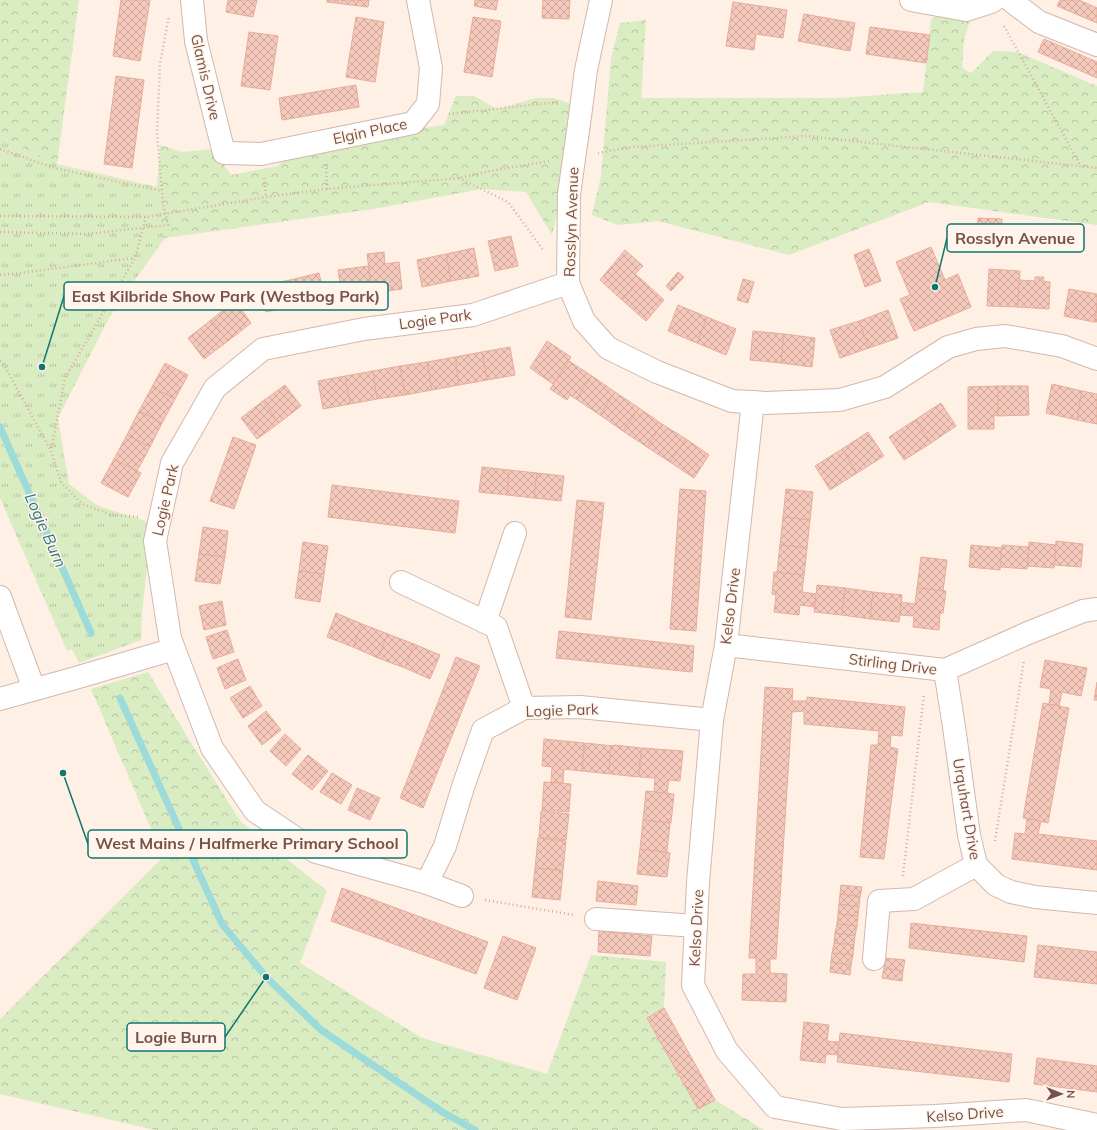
<svg xmlns="http://www.w3.org/2000/svg" width="1097" height="1130" viewBox="0 0 1097 1130" font-family="Mulish,sans-serif">
<defs>
<pattern id="forest-crowns" width="20" height="18" patternUnits="userSpaceOnUse"><rect width="20" height="18" fill="#daecc2"/><path d="M2 6a3 3 0 1 1 6 0M12 15a3 3 0 1 1 6 0" fill="none" stroke="#b6c2a0"/></pattern>
<pattern id="park-tufts" width="24" height="20" patternUnits="userSpaceOnUse"><rect width="24" height="20" fill="#daecc2"/><path d="M3 7l-1-3M5 7V3M7 7l1-3M15 17l-1-3M17 17v-4M19 17l1-3" fill="none" stroke="#b6c2a0"/></pattern>
<pattern id="building-cross-hatch" width="8" height="8" patternUnits="userSpaceOnUse"><rect width="8" height="8" fill="#f5c9bb"/><path d="M0 0l8 8M0 8l8-8" fill="none" stroke="#cba69a"/></pattern>
</defs>
<rect width="100%" height="100%" fill="#fef0e5"/>
<g fill="url(#forest-crowns)">
<path d="M0 0H79L57 164 0 137Z"/>
<path d="M938 13 971 18 964 39 962 68 971 73 993 51 1018 52 1097 86V225L929 202 789 255 658 221 618 225 592 215 601 176 611 59 620 23 646 20 641 98H838L923 92 931 20Z"/>
<path d="M456 96H474L497 109 536 98H554L577 106 562 192 552 235 526 192 482 189 373 209 165 238 139 274 159 196 157 187 160 145 183 152 213 149 231 175 278 166 293 147 324 141 444 125Z"/>
<path d="M148 672 193 746 241 822 327 891 300 963 422 1038 547 1074 591 955 666 962 664 1008 647 1018 698 1109 715 1100 764 1130H155L0 1094V1019L163 857 91 689Z"/>
</g>
<path fill="url(#park-tufts)" d="M0 137 57 164 157 187 164 238 110 316 58 418 69 484 98 506 152 523 142 612 141 640 79 663 72 649 67 651 0 498Z"/>
<g fill="none" stroke-linecap="round" stroke-linejoin="round">
<g stroke="#9ddbdb" stroke-width="7">
<path d="M0 427 91 633"/>
<path d="M120 698 222 924 266 977 321 1030 444 1113 475 1130"/>
</g>
</g>
<g fill="url(#building-cross-hatch)" stroke="#e8ac9a">
<path d="M121 0H150L140 61 113 56Z"/>
<path d="M228 0H257L253 17 226 12Z"/>
<path d="M327 0H369L368 7 327 2Z"/>
<path d="M475 0H498L496 10 474 6Z"/>
<path d="M543 0H570L569 19 542 18Z"/>
<path d="M1060 0H1079L1097 8V23L1057 6Z"/>
<path d="M733 2 787 10 783 38 756 34 754 50 726 46Z"/>
<path d="M804 14 855 23 850 51 798 41Z"/>
<path d="M356 17 384 22 375 82 346 77Z"/>
<path d="M473 17 501 21 492 77 464 72Z"/>
<path d="M870 27 930 35 926 63 866 54Z"/>
<path d="M249 32 278 36 270 90 241 86Z"/>
<path d="M1044 39 1097 62V78L1038 52Z"/>
<path d="M116 76 144 80 132 168 104 164Z"/>
<path d="M356 85 359 107 282 120 279 98Z"/>
<path d="M978 218 1002 219 1000 247 976 246Z"/>
<path d="M511 236 518 266 495 271 488 241Z"/>
<path d="M931 247 945 280 958 274 971 307 914 331 900 299 910 295 896 262Z"/>
<path d="M474 248 479 276 451 281 446 254Z"/>
<path d="M869 249 881 281 865 287 854 255Z"/>
<path d="M625 250 643 266 635 274 641 279 622 300 600 280Z"/>
<path d="M384 252 385 264 399 262 402 289 372 293 367 254Z"/>
<path d="M446 254 451 281 422 287 417 260Z"/>
<path d="M368 266 372 293 342 297 338 270Z"/>
<path d="M989 269 1020 271 1018 307 987 306Z"/>
<path d="M678 272 684 277 671 291 666 286Z"/>
<path d="M319 273 325 298 295 305 290 280Z"/>
<path d="M1035 277H1044L1043 281 1050 282 1049 309 1018 307 1019 280 1035 281Z"/>
<path d="M641 279 664 300 646 321 622 300Z"/>
<path d="M743 279 754 282 748 303 737 300Z"/>
<path d="M290 280 295 305 266 312 260 286Z"/>
<path d="M1069 289 1097 294V305L1094 322 1064 316Z"/>
<path d="M235 301 251 323 228 341 211 320Z"/>
<path d="M678 305 707 317 697 343 668 331Z"/>
<path d="M1097 305V322H1094Z"/>
<path d="M888 310 898 338 869 348 859 321Z"/>
<path d="M707 317 736 329 726 355 697 343Z"/>
<path d="M211 320 228 341 204 359 188 338Z"/>
<path d="M859 321 869 348 840 358 830 330Z"/>
<path d="M753 331 784 334 781 363 750 360Z"/>
<path d="M784 334 815 338 812 367 781 363Z"/>
<path d="M547 341 571 357 553 384 530 368Z"/>
<path d="M510 347 515 375 487 380 482 352Z"/>
<path d="M482 352 487 380 459 385 455 357Z"/>
<path d="M455 357 459 385 432 390 427 362Z"/>
<path d="M569 361 592 376 576 399 570 395 567 400 550 389Z"/>
<path d="M427 362 432 390 405 395 400 366Z"/>
<path d="M165 363 188 375 175 399 152 387Z"/>
<path d="M400 366 405 395 377 399 373 371Z"/>
<path d="M373 371 377 399 350 404 345 376Z"/>
<path d="M345 376 350 404 323 409 318 381Z"/>
<path d="M592 376 615 392 600 415 576 399Z"/>
<path d="M1052 384 1082 391 1077 420 1046 413Z"/>
<path d="M285 385 301 406 279 423 263 401Z"/>
<path d="M998 386V416L994 415V429H968V387Z"/>
<path d="M998 386H1028L1029 415 998 416Z"/>
<path d="M152 387 175 399 162 423 139 411Z"/>
<path d="M1082 391 1097 394V424L1077 420Z"/>
<path d="M615 392 639 408 623 431 600 415Z"/>
<path d="M263 401 279 423 257 439 241 418Z"/>
<path d="M941 403 956 426 931 443 915 420Z"/>
<path d="M639 408 662 424 647 447 623 431Z"/>
<path d="M139 411 162 423 150 447 127 435Z"/>
<path d="M915 420 931 443 904 460 889 437Z"/>
<path d="M662 424 686 439 670 462 647 447Z"/>
<path d="M868 432 884 456 857 473 842 449Z"/>
<path d="M127 435 150 447 137 471 114 459Z"/>
<path d="M233 437 256 445 234 509 210 501Z"/>
<path d="M686 439 709 455 694 478 670 462Z"/>
<path d="M842 449 857 473 830 490 815 466Z"/>
<path d="M114 459 141 473 128 497 101 483Z"/>
<path d="M482 467 509 470 507 495 479 492Z"/>
<path d="M509 470 537 473 534 498 507 495Z"/>
<path d="M537 473 564 476 561 501 534 498Z"/>
<path d="M332 485 459 501 455 533 328 517Z"/>
<path d="M680 489 706 491 696 631 670 629Z"/>
<path d="M786 489 813 492 810 520 783 517Z"/>
<path d="M577 500 604 503 591 620 565 617Z"/>
<path d="M783 517 810 520 807 548 780 545Z"/>
<path d="M203 527 228 531 225 557 199 554Z"/>
<path d="M1056 541 1083 544 1081 567 1054 565Z"/>
<path d="M303 542 328 546 324 574 299 571Z"/>
<path d="M1029 542 1056 545 1054 568 1027 566Z"/>
<path d="M780 545 807 548 804 575 777 573Z"/>
<path d="M971 545 1002 548 1000 570 969 567Z"/>
<path d="M1002 545 1029 547 1027 569 1000 567Z"/>
<path d="M199 554 225 557 220 584 195 581Z"/>
<path d="M921 557 947 560 943 591 917 588Z"/>
<path d="M299 571 324 574 320 602 295 598Z"/>
<path d="M774 572 804 575 802 592 816 594 814 607 800 605 799 615 774 612 776 595 772 594Z"/>
<path d="M817 585 845 588 842 615 814 612Z"/>
<path d="M845 588 873 592 870 619 842 615Z"/>
<path d="M917 588 946 591 943 613H940L939 630 913 627 914 616 899 615 901 602 915 604Z"/>
<path d="M873 592 902 595 899 622 870 619Z"/>
<path d="M222 601 226 625 204 630 199 606Z"/>
<path d="M336 613 362 624 353 647 327 637Z"/>
<path d="M362 624 388 634 378 658 353 647Z"/>
<path d="M227 630 234 652 213 659 206 637Z"/>
<path d="M559 631 694 646 692 672 556 658Z"/>
<path d="M388 634 414 644 405 668 378 658Z"/>
<path d="M414 644 440 655 430 679 405 668Z"/>
<path d="M456 657 480 666 423 808 400 798Z"/>
<path d="M238 659 246 680 225 689 217 668Z"/>
<path d="M1045 660 1087 668 1081 696 1062 692 1059 706 1049 704 1051 689 1040 687Z"/>
<path d="M1097 682V700H1094Z"/>
<path d="M250 686 262 706 243 718 230 698Z"/>
<path d="M765 687 793 689 792 701H807V697L905 707 902 736 891 735 890 747 898 749 884 859 860 857 871 745H878L879 731 804 724V711L792 712 776 959H770V973L787 974 786 1002 742 1000 743 974H756V958H749Z"/>
<path d="M1043 703 1069 708 1048 823 1023 818Z"/>
<path d="M266 711 281 730 262 745 248 726Z"/>
<path d="M285 734 301 749 286 766 270 751Z"/>
<path d="M544 739 584 743 582 771 564 769 563 783 551 782 552 767 542 766Z"/>
<path d="M585 743 613 746V747H611L609 771H610V774L582 771Z"/>
<path d="M614 745 641 748 639 774V777L611 774V771L609 770 611 747H613Z"/>
<path d="M642 748 683 751 680 781 669 780 667 793 654 792 655 778 640 777 639 774Z"/>
<path d="M308 755 328 771 312 790 292 774Z"/>
<path d="M332 773 352 785 341 804 320 792Z"/>
<path d="M544 782 571 784 569 812 542 810Z"/>
<path d="M357 788 380 798 370 820 348 810Z"/>
<path d="M646 791 674 794 671 823 643 820Z"/>
<path d="M541 811 569 814 566 840 539 837Z"/>
<path d="M1027 819 1041 821 1038 834 1097 841V870L1012 859 1015 833 1025 834Z"/>
<path d="M643 820 670 823 667 852 640 849Z"/>
<path d="M538 838 566 841 563 870 535 868Z"/>
<path d="M640 849 670 853 667 877 637 874Z"/>
<path d="M535 868 563 871 560 900 532 897Z"/>
<path d="M598 881 638 886 636 905 596 901Z"/>
<path d="M841 885 862 887 860 897 840 894Z"/>
<path d="M342 888 488 942 476 974 331 921Z"/>
<path d="M840 894 860 897 859 907 839 904Z"/>
<path d="M839 904 859 907 858 916 838 914Z"/>
<path d="M838 914 858 916 857 926 837 924Z"/>
<path d="M911 923 1027 936 1024 962 909 948Z"/>
<path d="M837 924 857 926 855 936 835 933Z"/>
<path d="M599 931 652 936 650 956 598 952Z"/>
<path d="M835 933 855 936 854 945 834 943Z"/>
<path d="M503 936 536 948 517 1000 484 988Z"/>
<path d="M834 943 854 945 853 955 832 953Z"/>
<path d="M1038 945 1097 952V984L1034 977Z"/>
<path d="M832 953 853 955 851 965 831 962Z"/>
<path d="M885 958 905 960 903 971 884 968Z"/>
<path d="M831 962 851 965 850 975 830 972Z"/>
<path d="M884 968 903 971 902 981 882 978Z"/>
<path d="M664 1008 715 1100 698 1109 647 1018Z"/>
<path d="M804 1022 829 1025 827 1041 839 1042 838 1055 826 1054 825 1063 800 1060Z"/>
<path d="M840 1033 1012 1054 1009 1082 837 1062 838 1055Z"/>
<path d="M1037 1058 1097 1066V1092L1034 1084Z"/>
</g>
<g fill="none" stroke-linecap="round" stroke-linejoin="round">
<defs>
<g id="minor">
<path d="M192 0 196 41 224 153 261 154 413 123 428 104 431 68 418 0"/>
<path d="M911 0 966 10 991 2 994 0"/>
<path d="M1010 0 1039 22 1097 45"/>
<path d="M579 124 586 70 601 0"/>
<path d="M569 194 568 283 584 321 608 348 657 372 732 401 766 403 840 400 885 387 948 347 976 339 1005 336 1062 346 1097 359"/>
<path d="M753 402 726 645 712 720 698 882 693 985 727 1051 775 1107 842 1119 935 1116 1026 1110 1097 1125"/>
<path d="M401 582 496 627 524 708"/>
<path d="M0 597 34 689"/>
<path d="M485 622 515 533"/>
<path d="M726 645 945 670 1028 633 1083 611 1097 609"/>
<path d="M945 670 954 727 969 835 976 865 996 885 1011 892 1035 897 1097 903"/>
<path d="M0 699 72 679 174 649"/>
<path d="M427 883 445 846 464 784 483 730 524 708 580 707 712 720"/>
<path d="M462 896 427 883 316 852 255 811 212 748 174 649 170 638 155 541 172 463 215 388 263 349 364 329 473 315 568 283"/>
<path d="M596 919 696 926"/>
<path d="M874 959 879 901 914 899 976 865"/>
</g>
</defs>
<use href="#minor" stroke="#d2b8ac" stroke-width="24"/>
<g stroke="#daab9d" stroke-width="2.5" stroke-dasharray="1 3" stroke-linecap="butt">
<path d="M1004 26 1080 165"/>
<path d="M449 114 559 102"/>
<path d="M0 149 54 168 162 191"/>
<path d="M598 153 632 147 807 136 1097 168"/>
<path d="M326 164 327 189"/>
<path d="M264 178 266 197"/>
<path d="M459 178 508 202 544 251"/>
<path d="M0 216 146 217 266 197 327 189 459 178 490 171 550 161"/>
<path d="M0 232 87 234 168 225 163 203 157 133 160 64 169 16"/>
<path d="M0 275 20 273 134 258"/>
<path d="M0 361 3 363 51 451"/>
<path d="M138 517 112 515 82 504 61 482 51 451 65 378 135 258 146 217"/>
<path d="M995 841 1024 660"/>
<path d="M903 876 924 694"/>
<path d="M485 900 574 915"/>
</g>
<use href="#minor" stroke="#fff" stroke-width="22"/>
<defs>
<path id="minor-bridge" d="M569 194 579 124"/>
</defs>
<use href="#minor-bridge" stroke="#d2b8ac" stroke-width="24" stroke-linecap="butt"/>
<use href="#minor-bridge" stroke="#fff" stroke-width="22"/>
</g>
<g text-anchor="middle" dominant-baseline="central" stroke-width="3" stroke-linejoin="round" paint-order="stroke">
<g font-size="15" fill="#785248" stroke="#fff5ec">
<text transform="translate(206 77) rotate(77)">Glamis Drive</text>
<text transform="translate(370 131) rotate(-12)">Elgin Place</text>
<text transform="translate(571 222) rotate(-88)">Rosslyn Avenue</text>
<text transform="translate(435 319) rotate(-8)">Logie Park</text>
<text transform="translate(165 500) rotate(-77)">Logie Park</text>
<text transform="translate(730 606) rotate(-83)">Kelso Drive</text>
<text transform="translate(893 664) rotate(7)">Stirling Drive</text>
<text transform="translate(562 710) rotate(-2)">Logie Park</text>
<text transform="translate(967 809) rotate(80)">Urquhart Drive</text>
<text transform="translate(696 928) rotate(-87)">Kelso Drive</text>
<text transform="translate(965 1114) rotate(-4)">Kelso Drive</text>
</g>
<g font-size="16" font-style="italic" fill="#387677" stroke="#fff5ec">
<text transform="translate(46 530) rotate(66)">Logie Burn</text>
</g>
</g>
<path fill="none" stroke="#0f766e" stroke-width="1.5" d="M935 287L947 238M42 367L64 296M63 773L88 844M266 977L225 1037"/>
<g fill="#0f766e" stroke="#fff5ec" stroke-width="1.5">
<circle cx="935" cy="287" r="4"/>
<circle cx="42" cy="367" r="4"/>
<circle cx="63" cy="773" r="4"/>
<circle cx="266" cy="977" r="4"/>
</g>
<g fill="#fff5ec" stroke="#0f766e" stroke-width="1.5">
<rect x="947" y="224" width="137" height="28" rx="4"/>
<rect x="64" y="282" width="324" height="28" rx="4"/>
<rect x="88" y="830" width="319" height="28" rx="4"/>
<rect x="127" y="1023" width="98" height="28" rx="4"/>
</g>
<g font-size="16" text-anchor="middle" font-weight="bold" fill="#785248">
<text x="1015" y="244">Rosslyn Avenue</text>
<text x="226" y="302">East Kilbride Show Park (Westbog Park)</text>
<text x="247" y="849">West Mains / Halfmerke Primary School</text>
<text x="176" y="1043">Logie Burn</text>
</g>
<g transform="translate(1061 1094) rotate(91)" stroke="#fff5ec" stroke-width="3" paint-order="stroke">
<path d="M0-3L7 15L0 10L-7 15Z" fill="#785248"/>
<text y="-6" font-size="11" font-weight="bold" text-anchor="middle" fill="#785248">N</text>
</g>
</svg>
